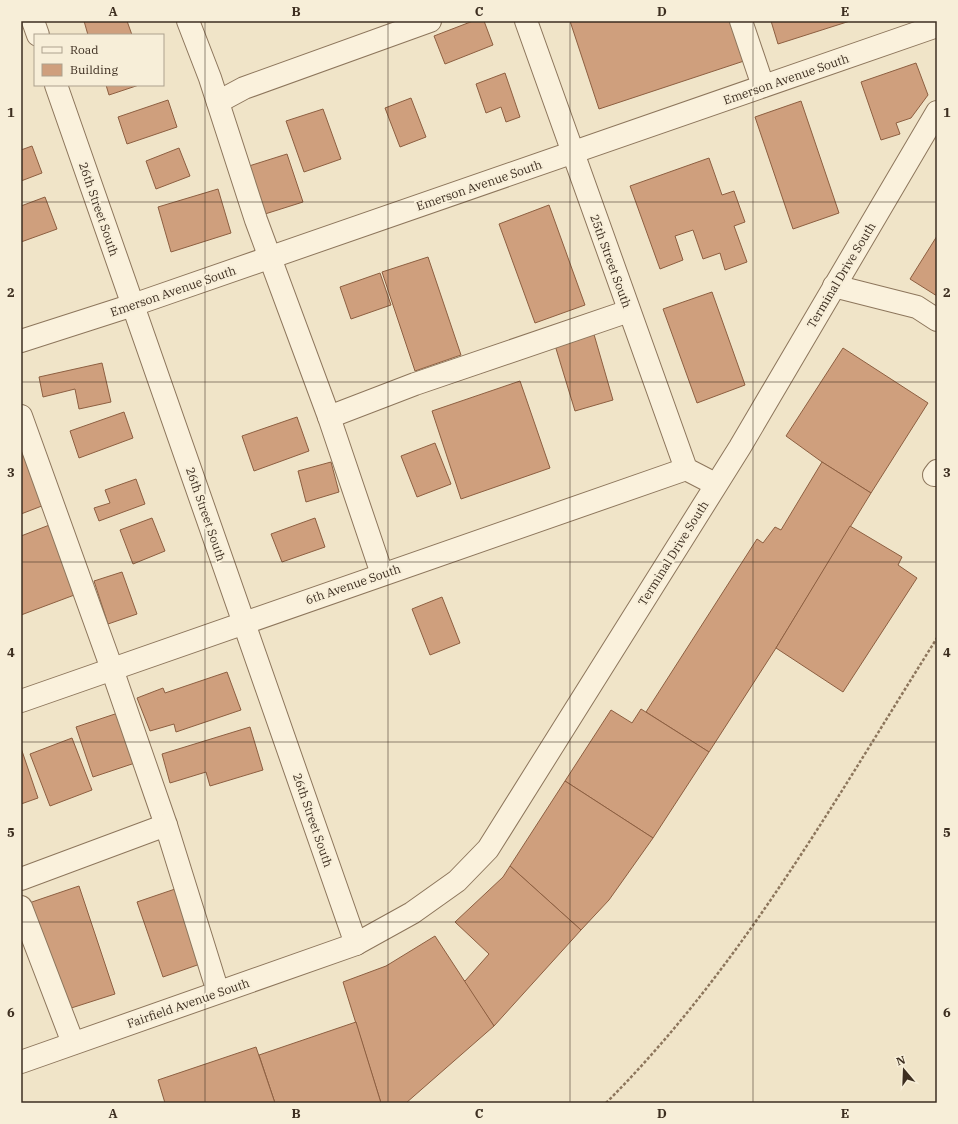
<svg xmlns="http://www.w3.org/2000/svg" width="958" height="1124" viewBox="0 0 958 1124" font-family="'IBM Plex Serif',serif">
<rect width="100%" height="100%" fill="#f0e4c8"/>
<g fill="#cf9f7d" stroke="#8d5f41">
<path d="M84 21H127L132 35H88Z"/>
<path d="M473 21H484L493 45 445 64 434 36Z"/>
<path d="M570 21H734L747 60 599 109Z"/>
<path d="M771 21H850L778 44Z"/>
<path d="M916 63 928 95 911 118 896 123 900 134 881 140 861 82Z"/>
<path d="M505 73 520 117 506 122 501 107 486 113 476 84Z"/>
<path d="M106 85H139L109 95Z"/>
<path d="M411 98 426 137 400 147 385 108Z"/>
<path d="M168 100 177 127 127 144 118 117Z"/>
<path d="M801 101 839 213 793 229 755 117Z"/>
<path d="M323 109 341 159 304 172 286 121Z"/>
<path d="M32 146 42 173 21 181V150Z"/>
<path d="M179 148 190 176 156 189 146 161Z"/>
<path d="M287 154 303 202 265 214 249 166Z"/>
<path d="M709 158 722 195 734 191 745 222 734 226 747 262 725 270 720 253 703 259 693 230 675 236 683 260 660 269 630 186Z"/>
<path d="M218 189 231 233 171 252 158 207Z"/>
<path d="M45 197 57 229 21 242V206Z"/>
<path d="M549 205 585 305 535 323 499 224Z"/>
<path d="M937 236V296L910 279Z"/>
<path d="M428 257 461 355 415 371 382 272Z"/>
<path d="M380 273 391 305 351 319 340 287Z"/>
<path d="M712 292 745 385 697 403 663 309Z"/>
<path d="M593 331 613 400 575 411 554 342Z"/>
<path d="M843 348 928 403 871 493 822 462 786 436Z"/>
<path d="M102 363 111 402 79 409 75 389 43 397 39 377Z"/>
<path d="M520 381 550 468 461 499 432 411Z"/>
<path d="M124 412 133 438 79 458 70 431Z"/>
<path d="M297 417 309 451 254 471 242 436Z"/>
<path d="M21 435 47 504 21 514Z"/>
<path d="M435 443 451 484 417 497 401 456Z"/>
<path d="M331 462 339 492 306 502 298 471Z"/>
<path d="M822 462 871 493 776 648 709 752 646 712 757 539 763 543 775 527 781 530Z"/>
<path d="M136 479 145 504 99 521 94 508 110 503 105 490Z"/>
<path d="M152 518 165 551 133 564 120 530Z"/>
<path d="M315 518 325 547 282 562 271 534Z"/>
<path d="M52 524 77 594 21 615V536Z"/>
<path d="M850 526 902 557 898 565 917 578 843 692 776 648Z"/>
<path d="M122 572 137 614 108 624 94 581Z"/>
<path d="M442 597 460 643 430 655 412 609Z"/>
<path d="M227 672 241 710 176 732 174 724 150 731 137 698 163 688 165 693Z"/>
<path d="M641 709 709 752 653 838 565 781 611 710 632 723Z"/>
<path d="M118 713 135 763 93 777 76 727Z"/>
<path d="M250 727 263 770 210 786 206 772 170 783 162 754Z"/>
<path d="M72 738 92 790 50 806 30 754Z"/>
<path d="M21 748 38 798 21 804Z"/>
<path d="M565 781 653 838 609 900 581 930 510 866Z"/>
<path d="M510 866 581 930 494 1026 464 982V980L465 981 489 954 455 922 503 877Z"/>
<path d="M79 886 115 994 65 1010 29 903Z"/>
<path d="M178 888 203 963 163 977 137 902Z"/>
<path d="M435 936 494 1026 406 1103H381L343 982 386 966Z"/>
<path d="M356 1022 381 1103H275L259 1055Z"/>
<path d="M256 1047 275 1103H165L158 1080Z"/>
</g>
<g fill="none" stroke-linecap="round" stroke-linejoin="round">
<defs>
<g id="minor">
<path d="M33 21 38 35"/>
<path d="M188 21 210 78 256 220 329 417"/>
<path d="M526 21 686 469 715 484"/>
<path d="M741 21 763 86"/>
<path d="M56 85 356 944"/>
<path d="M218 102 244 88 430 21"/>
<path d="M834 286 917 307 937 320"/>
<path d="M21 341 133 305 937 26"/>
<path d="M21 416 112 669 166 825 218 992"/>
<path d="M934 475 937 471"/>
<path d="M382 574 329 417 415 384 629 311"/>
<path d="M21 701 686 469"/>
<path d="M21 879 166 825"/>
<path d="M21 907 73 1043"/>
<path d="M21 1062 356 944 412 913 457 881 488 849 740 447 937 112"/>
</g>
</defs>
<use href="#minor" stroke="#8d765c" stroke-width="24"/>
<path stroke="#8d765c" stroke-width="2.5" stroke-dasharray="3 2" stroke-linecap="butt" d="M606 1103C741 968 836 798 937 638"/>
<use href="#minor" stroke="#faf1dc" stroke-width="22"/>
</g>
<path fill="none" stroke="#3d2e20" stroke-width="1" stroke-opacity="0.55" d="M205 21V1103M388 21V1103M570 21V1103M753 21V1103M21 202H937M21 382H937M21 562H937M21 742H937M21 922H937"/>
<g text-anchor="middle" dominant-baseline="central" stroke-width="4" stroke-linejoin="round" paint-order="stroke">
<g font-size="12" fill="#3d2e20" stroke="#f7eed8">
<text transform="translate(786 79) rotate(-19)">Emerson Avenue South</text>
<text transform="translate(479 185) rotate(-19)">Emerson Avenue South</text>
<text transform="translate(99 209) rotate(71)">26th Street South</text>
<text transform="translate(611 261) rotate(70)">25th Street South</text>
<text transform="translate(841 275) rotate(-59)">Terminal Drive South</text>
<text transform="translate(173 291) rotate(-19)">Emerson Avenue South</text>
<text transform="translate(206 514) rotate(71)">26th Street South</text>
<text transform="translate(673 553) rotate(-58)">Terminal Drive South</text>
<text transform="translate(353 584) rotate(-19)">6th Avenue South</text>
<text transform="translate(313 820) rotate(71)">26th Street South</text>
<text transform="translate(188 1003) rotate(-19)">Fairfield Avenue South</text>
</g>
</g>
<rect width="958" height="1124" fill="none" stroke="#f7eed8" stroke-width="44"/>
<rect x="34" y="34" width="130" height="52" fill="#f7eed8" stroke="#ada18e"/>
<rect x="42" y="47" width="20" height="6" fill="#faf1dc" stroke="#ada18e"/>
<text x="70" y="54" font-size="12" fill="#3d2e20">Road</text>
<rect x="42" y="64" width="20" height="12" fill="#cf9f7d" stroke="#ada18e"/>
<text x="70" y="74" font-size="12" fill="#3d2e20">Building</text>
<g transform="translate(904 1070) rotate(341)" stroke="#f7eed8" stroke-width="3" paint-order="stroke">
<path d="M0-3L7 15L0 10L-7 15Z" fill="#3d2e20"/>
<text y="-6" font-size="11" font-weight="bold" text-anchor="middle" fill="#3d2e20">N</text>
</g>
<rect x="22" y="22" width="914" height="1080" fill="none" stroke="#3d2e20" stroke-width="1.5"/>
<g font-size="13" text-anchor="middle" font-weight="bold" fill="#3d2e20">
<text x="113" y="16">A</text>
<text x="296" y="16">B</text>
<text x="479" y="16">C</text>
<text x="662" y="16">D</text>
<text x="845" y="16">E</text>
<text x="11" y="117">1</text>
<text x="947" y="117">1</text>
<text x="11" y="297">2</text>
<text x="947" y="297">2</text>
<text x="11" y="477">3</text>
<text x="947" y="477">3</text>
<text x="11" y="657">4</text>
<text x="947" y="657">4</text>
<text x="11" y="837">5</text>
<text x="947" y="837">5</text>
<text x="11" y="1017">6</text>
<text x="947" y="1017">6</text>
<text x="113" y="1118">A</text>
<text x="296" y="1118">B</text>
<text x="479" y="1118">C</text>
<text x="662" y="1118">D</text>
<text x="845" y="1118">E</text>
</g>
</svg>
